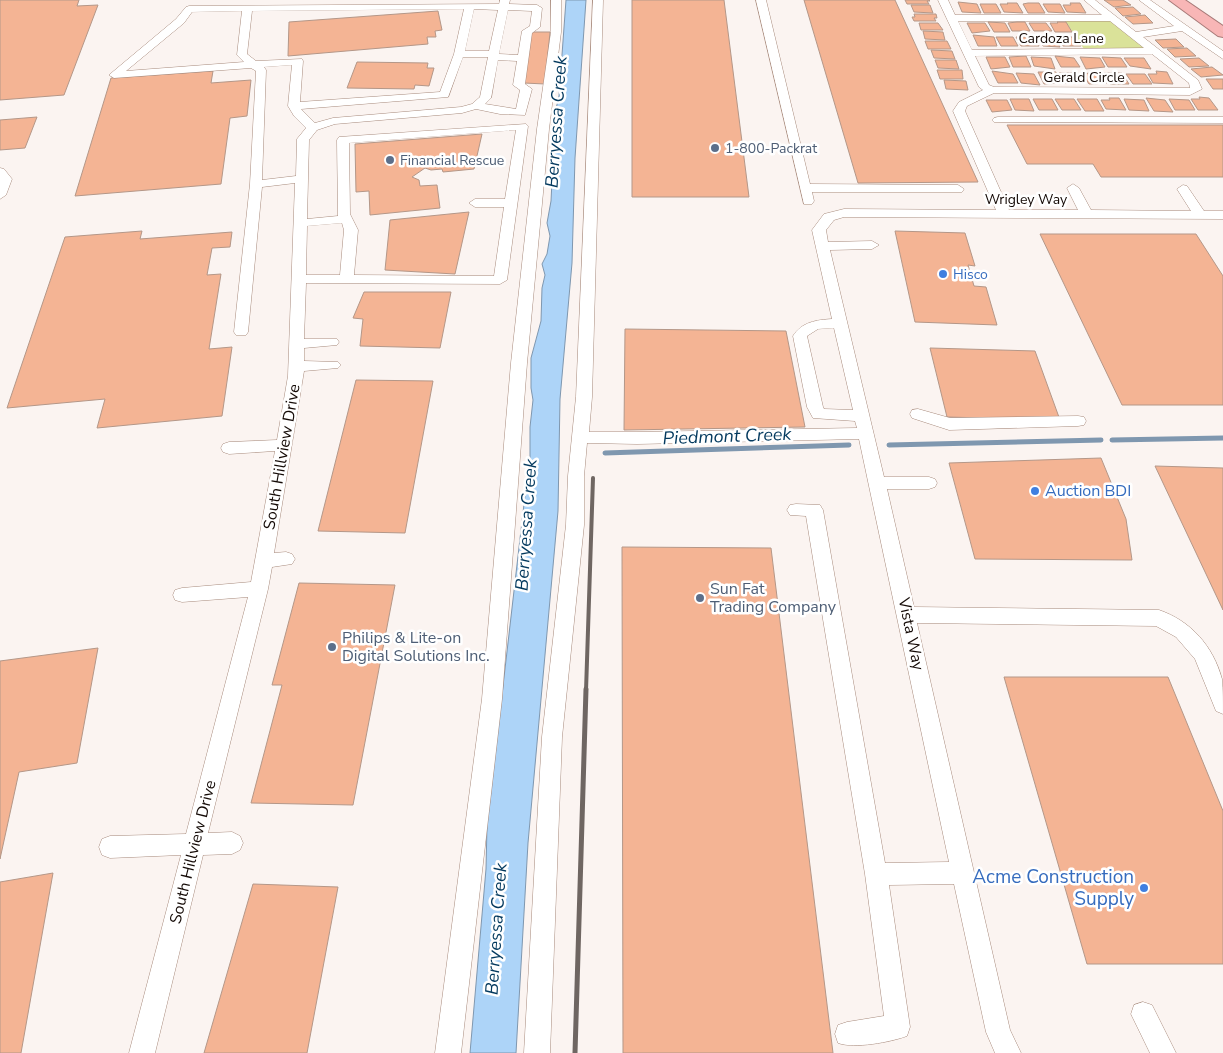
<svg xmlns="http://www.w3.org/2000/svg" width="1223" height="1053" viewBox="0 0 1223 1053" font-family="'Nunito Sans',sans-serif">
<rect width="100%" height="100%" fill="#fbf4f1"/>
<path fill="#dae299" d="M1063 18H1112L1155 51 1086 52Z"/>
<path fill="#add4f8" stroke="#7f97af" d="M566 0H586L575 158 572 263 560 399 558 511 528 843 516 1053H470L486 869 487 825 527 478 530 464V427L533 400 531 388V358L541 321 542 288 545 275 542 264 547 254 550 236 547 223 551 201 554 140 552 126 559 96Z"/>
<g fill="none" stroke-linecap="round" stroke-linejoin="round">
<g stroke="#7f97af" stroke-width="5">
<path d="M1112 440 1223 438"/>
<path d="M889 445 1101 440"/>
<path d="M605 453 849 445"/>
</g>
</g>
<g fill="#f4b494" stroke="#b49788">
<path d="M0 0H79L77 6 98 5 64 95 0 100Z"/>
<path d="M632 0H724L749 197H632Z"/>
<path d="M804 0H895L978 182 858 183Z"/>
<path d="M905 0H929L930 1H927L929 4H907Z"/>
<path d="M1104 0H1123L1131 5 1114 7Z"/>
<path d="M958 2 977 4 981 13 962 12Z"/>
<path d="M1007 3H1017L1023 13 1004 12 1000 4H1008Z"/>
<path d="M1028 3H1039L1045 13H1028L1023 4Z"/>
<path d="M1070 3H1080L1086 13 1067 12 1063 5H1071Z"/>
<path d="M980 4H996L1001 13H984Z"/>
<path d="M1043 4H1060L1065 13 1048 12Z"/>
<path d="M911 5H930L933 13 914 12Z"/>
<path d="M1133 7 1141 14 1123 16 1115 8Z"/>
<path d="M438 11 442 30 435 31 436 37H427L428 44 288 56 289 22Z"/>
<path d="M914 14H936L937 18H934L936 21H914L912 17H915Z"/>
<path d="M1145 15 1153 23 1133 24 1125 17Z"/>
<path d="M988 22 1005 23 1010 32H994Z"/>
<path d="M1017 22H1025L1030 31H1012L1008 23Z"/>
<path d="M1057 22H1066L1072 32H1055L1050 23H1058Z"/>
<path d="M919 23H938L943 30H921Z"/>
<path d="M967 23H985L990 31 972 33Z"/>
<path d="M1029 23H1046L1052 31H1034Z"/>
<path d="M923 31 943 32 945 40 925 39Z"/>
<path d="M531 32H550L545 84 524 83Z"/>
<path d="M973 35 994 37 997 46H978Z"/>
<path d="M1043 36H1054L1060 47 1043 46 1038 37Z"/>
<path d="M996 37H1013L1018 46H1001Z"/>
<path d="M1016 37H1034L1039 46H1021Z"/>
<path d="M1058 37H1076L1081 46H1063Z"/>
<path d="M1176 39 1184 47 1163 48 1155 40Z"/>
<path d="M925 41H947L951 49H928Z"/>
<path d="M1187 48 1196 56 1175 57 1167 49Z"/>
<path d="M931 50 952 51 955 59 934 58Z"/>
<path d="M1026 56 1031 67H1013L1009 57Z"/>
<path d="M1055 56 1074 58 1080 67H1061Z"/>
<path d="M986 57H1005L1010 67 991 69Z"/>
<path d="M1031 57 1051 58 1055 69 1034 66Z"/>
<path d="M1080 57 1100 58 1105 67 1086 69Z"/>
<path d="M1102 57 1121 58 1127 67H1108Z"/>
<path d="M1124 58H1144L1151 69 1130 66Z"/>
<path d="M1199 58 1209 66 1189 67 1180 59Z"/>
<path d="M935 60H956L959 69 938 68Z"/>
<path d="M357 62 428 63 427 68H434L429 86 415 85 414 89 347 88Z"/>
<path d="M1212 67 1223 75 1201 77 1191 69Z"/>
<path d="M937 70H962L963 79H940Z"/>
<path d="M213 71 211 83 251 80 247 116 230 118 221 184 75 196 111 78Z"/>
<path d="M992 71 1013 74 1018 83H998Z"/>
<path d="M1156 71 1167 72 1173 84 1153 83 1148 74H1157Z"/>
<path d="M1038 72H1056L1061 83 1044 84Z"/>
<path d="M1016 73 1034 74 1040 85 1021 83Z"/>
<path d="M1059 73H1078L1084 83H1065Z"/>
<path d="M1082 73 1100 74 1107 83 1089 84Z"/>
<path d="M1104 73H1122L1129 84H1110Z"/>
<path d="M1126 74H1145L1152 84H1133Z"/>
<path d="M1206 79H1223V89H1213Z"/>
<path d="M944 80 966 81 968 90 946 89Z"/>
<path d="M1199 97 1209 98 1218 110H1198L1191 99H1200Z"/>
<path d="M1109 98H1119L1126 110 1106 109 1101 100H1110Z"/>
<path d="M1146 98 1165 100 1173 112 1154 111Z"/>
<path d="M1010 99H1029L1034 111 1015 110Z"/>
<path d="M1033 99H1052L1058 110H1039Z"/>
<path d="M1055 99H1074L1081 110H1062Z"/>
<path d="M1077 99H1097L1104 111H1085Z"/>
<path d="M1124 99 1144 100 1149 111 1129 110Z"/>
<path d="M1169 99 1189 100 1195 110H1175Z"/>
<path d="M986 100H1007L1012 110 992 112Z"/>
<path d="M37 117 25 148 0 150V120Z"/>
<path d="M1007 125H1223V177H1101L1093 164H1027Z"/>
<path d="M482 134 474 169 443 172 442 169 431 170 425 168 412 177 419 180 420 186 437 185 440 208 370 215 369 191 356 192 355 144Z"/>
<path d="M469 212 455 274 385 270 390 220Z"/>
<path d="M142 231 140 239 232 232 230 247 212 248 207 275 221 274 209 349 232 347 222 416 97 428 105 399 7 408 65 237Z"/>
<path d="M895 231 965 233 975 266 968 265 974 286 986 287 997 325 915 322Z"/>
<path d="M1040 234H1196L1223 276V405H1122Z"/>
<path d="M364 292H451L440 348 360 346 363 319 353 318Z"/>
<path d="M625 329 786 331 805 427 624 430Z"/>
<path d="M930 348 1035 351 1060 420 947 417Z"/>
<path d="M356 380 433 381 405 533 318 531Z"/>
<path d="M1101 458 1126 519 1132 560 975 559 949 463Z"/>
<path d="M1155 466 1223 468V610Z"/>
<path d="M622 547 771 548 833 1053H623Z"/>
<path d="M299 583 395 585 353 805 251 803 282 685H272Z"/>
<path d="M98 648 77 763 19 772 0 859V661Z"/>
<path d="M1004 677H1168L1223 811V964H1087Z"/>
<path d="M53 873 21 1053H0V882Z"/>
<path d="M253 884 338 887 307 1053H204Z"/>
</g>
<g fill="none" stroke-linecap="round" stroke-linejoin="round">
<defs>
<g id="minor">
<path d="M500 0H510L509 4 537 5 542 8 540 27 532 33 525 84 532 89 525 115 500 114 476 109 462 113 335 124 317 130 309 140 307 219 338 216 337 140 339 137 526 124 528 126 507 280 500 284 306 283 304 339H337L339 342 337 345 304 348V361L338 362 341 365 338 368 304 371 274 553 286 552 292 554 295 559 292 564 272 567 268 589 208 833 232 832 240 836 243 843 240 850 232 854 203 855 155 1053H129L181 855 110 858 102 855 99 847 102 839 110 836 186 834 248 597 182 602 175 600 173 595 175 590 182 588 251 582 275 451 229 454 223 452 221 448 223 444 229 442 277 440 288 376 295 183 262 187 248 332 246 335H236L234 332 250 184 256 71 251 68 114 78 109 75 176 19 186 7 189 6 499 4ZM464 9 454 54 440 92 300 102 303 61 302 59 256 61 247 54 252 11ZM474 9 498 10 489 51H465ZM508 10 532 11 530 26 522 31 518 55 499 54ZM242 11 237 55 244 62 126 71 184 23 192 12ZM463 57H488L480 97 472 104 461 107 333 118 315 123 301 109 448 97ZM498 60 517 61 513 85 520 90 516 109 485 104 491 98ZM292 65 288 106 294 116 306 128 297 139 296 176 262 180 266 70 264 67ZM516 130 505 199H475L469 203 475 207H504L494 276 354 275 358 230 350 214 349 143ZM342 223 344 230 340 275H306L307 226Z"/>
<path d="M551 0H561V32L549 129 527 363 502 699 461 1053H435L482 699 511 363 537 129 551 32Z"/>
<path d="M593 0H603L592 397 589 432H637L857 428 855 421 813 418 807 407 793 336C802 322 816 320 832 319L812 230 824 214 844 209 996 210 953 111 959 102 983 90 979 87 938 0H948L955 15H1102L1084 0H1095L1136 32 1174 26 1139 0H1150L1223 51V59L1182 31 1143 37 1198 80 1202 89 1190 95 994 93 967 106 965 111 1009 210H1078L1067 188 1073 184 1079 188 1091 210 1191 211 1177 189 1183 185 1187 186 1204 211H1223V219L844 217 834 220 826 230 828 242 872 241 879 245 872 249 830 250 884 477H929L935 479 937 483 935 487 929 489H887L914 607 1159 610C1191 621 1213 646 1222 679 1223 689 1223 703 1223 714L1216 711 1195 659 1176 637 1156 626 917 623 1010 1030 1021 1053H995L986 1032 954 884 889 885 910 1027 907 1036C891 1042 854 1049 838 1043L835 1034 838 1025 847 1022 884 1016 865 874 806 516 790 515 787 510 790 505 796 504 820 505 823 510 885 863 949 862 859 439 637 444 587 443 584 476V525L562 737 550 1053H524L542 737 566 525 568 476 576 397ZM958 21H1110L1144 48 972 50ZM1152 54 1189 83 1190 88 994 87 989 85 975 56ZM834 328 853 410 824 409 823 407 807 336 818 329Z"/>
<path d="M756 0H766L810 184 958 185 964 189 962 192H812L814 201 812 204H804Z"/>
<path d="M998 117H1223V123L994 122 992 120 994 118Z"/>
<path d="M0 168 4 169 12 179 6 195 0 199Z"/>
<path d="M918 409 950 418 1078 416 1084 417 1086 421 1084 425 1078 426 949 430 912 418 910 414 912 410Z"/>
<path d="M1143 1002 1152 1005 1176 1053H1150L1131 1014 1134 1005Z"/>
</g>
<path id="highway" d="M1169 0H1185L1223 26V37L1218 36Z"/>
</defs>
<use href="#minor" stroke="#a88b7d" stroke-width="1"/>
<use href="#highway" stroke="#a87a78" stroke-width="2"/>
<use href="#minor" fill="#fff" fill-rule="evenodd"/>
<use href="#highway" fill="#f8b6b6" fill-rule="evenodd"/>
<path stroke="#6f6662" stroke-width="4" d="M586 691 593 478"/>
<path stroke="#6f6662" stroke-width="5" d="M575 1053 586 689"/>
</g>
<g fill="#5c6f8a" stroke="#fff" stroke-width="2">
<circle cx="715" cy="148" r="5"/>
<circle cx="390" cy="160" r="5"/>
<circle cx="700" cy="598" r="5"/>
<circle cx="332" cy="647" r="5"/>
</g>
<g fill="#3f7fe0" stroke="#fff" stroke-width="2">
<circle cx="943" cy="274" r="5"/>
<circle cx="1035" cy="491" r="5"/>
<circle cx="1144" cy="888" r="5"/>
</g>
<g text-anchor="middle" dominant-baseline="central" stroke-width="5" stroke-linejoin="round" paint-order="stroke">
<g font-size="14" fill="#140a06" stroke="#fff">
<text x="1061" y="38">Cardoza Lane</text>
<text x="1084" y="77">Gerald Circle</text>
<text x="1026" y="199">Wrigley Way</text>
</g>
<g font-size="14" fill="#4e5e75" stroke="#fff" text-anchor="start">
<text x="725" y="148">1-800-Packrat</text>
<text x="400" y="160">Financial Rescue</text>
</g>
<g font-size="14" fill="#366cbe" stroke="#fff" text-anchor="start">
<text x="953" y="274">Hisco</text>
</g>
<g font-size="16" fill="#140a06" stroke="#fff">
<text transform="translate(282 457) rotate(-80)">South Hillview Drive</text>
<text transform="translate(911 634) rotate(78)">Vista Way</text>
<text transform="translate(193 852) rotate(-76)">South Hillview Drive</text>
</g>
<g font-size="16" fill="#366cbe" stroke="#fff" text-anchor="start">
<text x="1045" y="491">Auction BDI</text>
</g>
<g font-size="16" fill="#4e5e75" stroke="#fff" text-anchor="start">
<text x="710" y="589">Sun Fat<tspan x="710" dy="18">Trading Company</tspan></text>
<text x="342" y="638">Philips &amp; Lite-on<tspan x="342" dy="18">Digital Solutions Inc.</tspan></text>
</g>
<g font-size="18" font-style="italic" fill="#03395e" stroke="#fff">
<text transform="translate(556 122) rotate(-86)">Berryessa Creek</text>
<text transform="translate(727 436) rotate(-2)">Piedmont Creek</text>
<text transform="translate(526 525) rotate(-86)">Berryessa Creek</text>
<text transform="translate(496 929) rotate(-86)">Berryessa Creek</text>
</g>
<g font-size="19" fill="#366cbe" stroke="#fff" text-anchor="end">
<text x="1134" y="877">Acme Construction<tspan x="1134" dy="22">Supply</tspan></text>
</g>
</g>
</svg>
